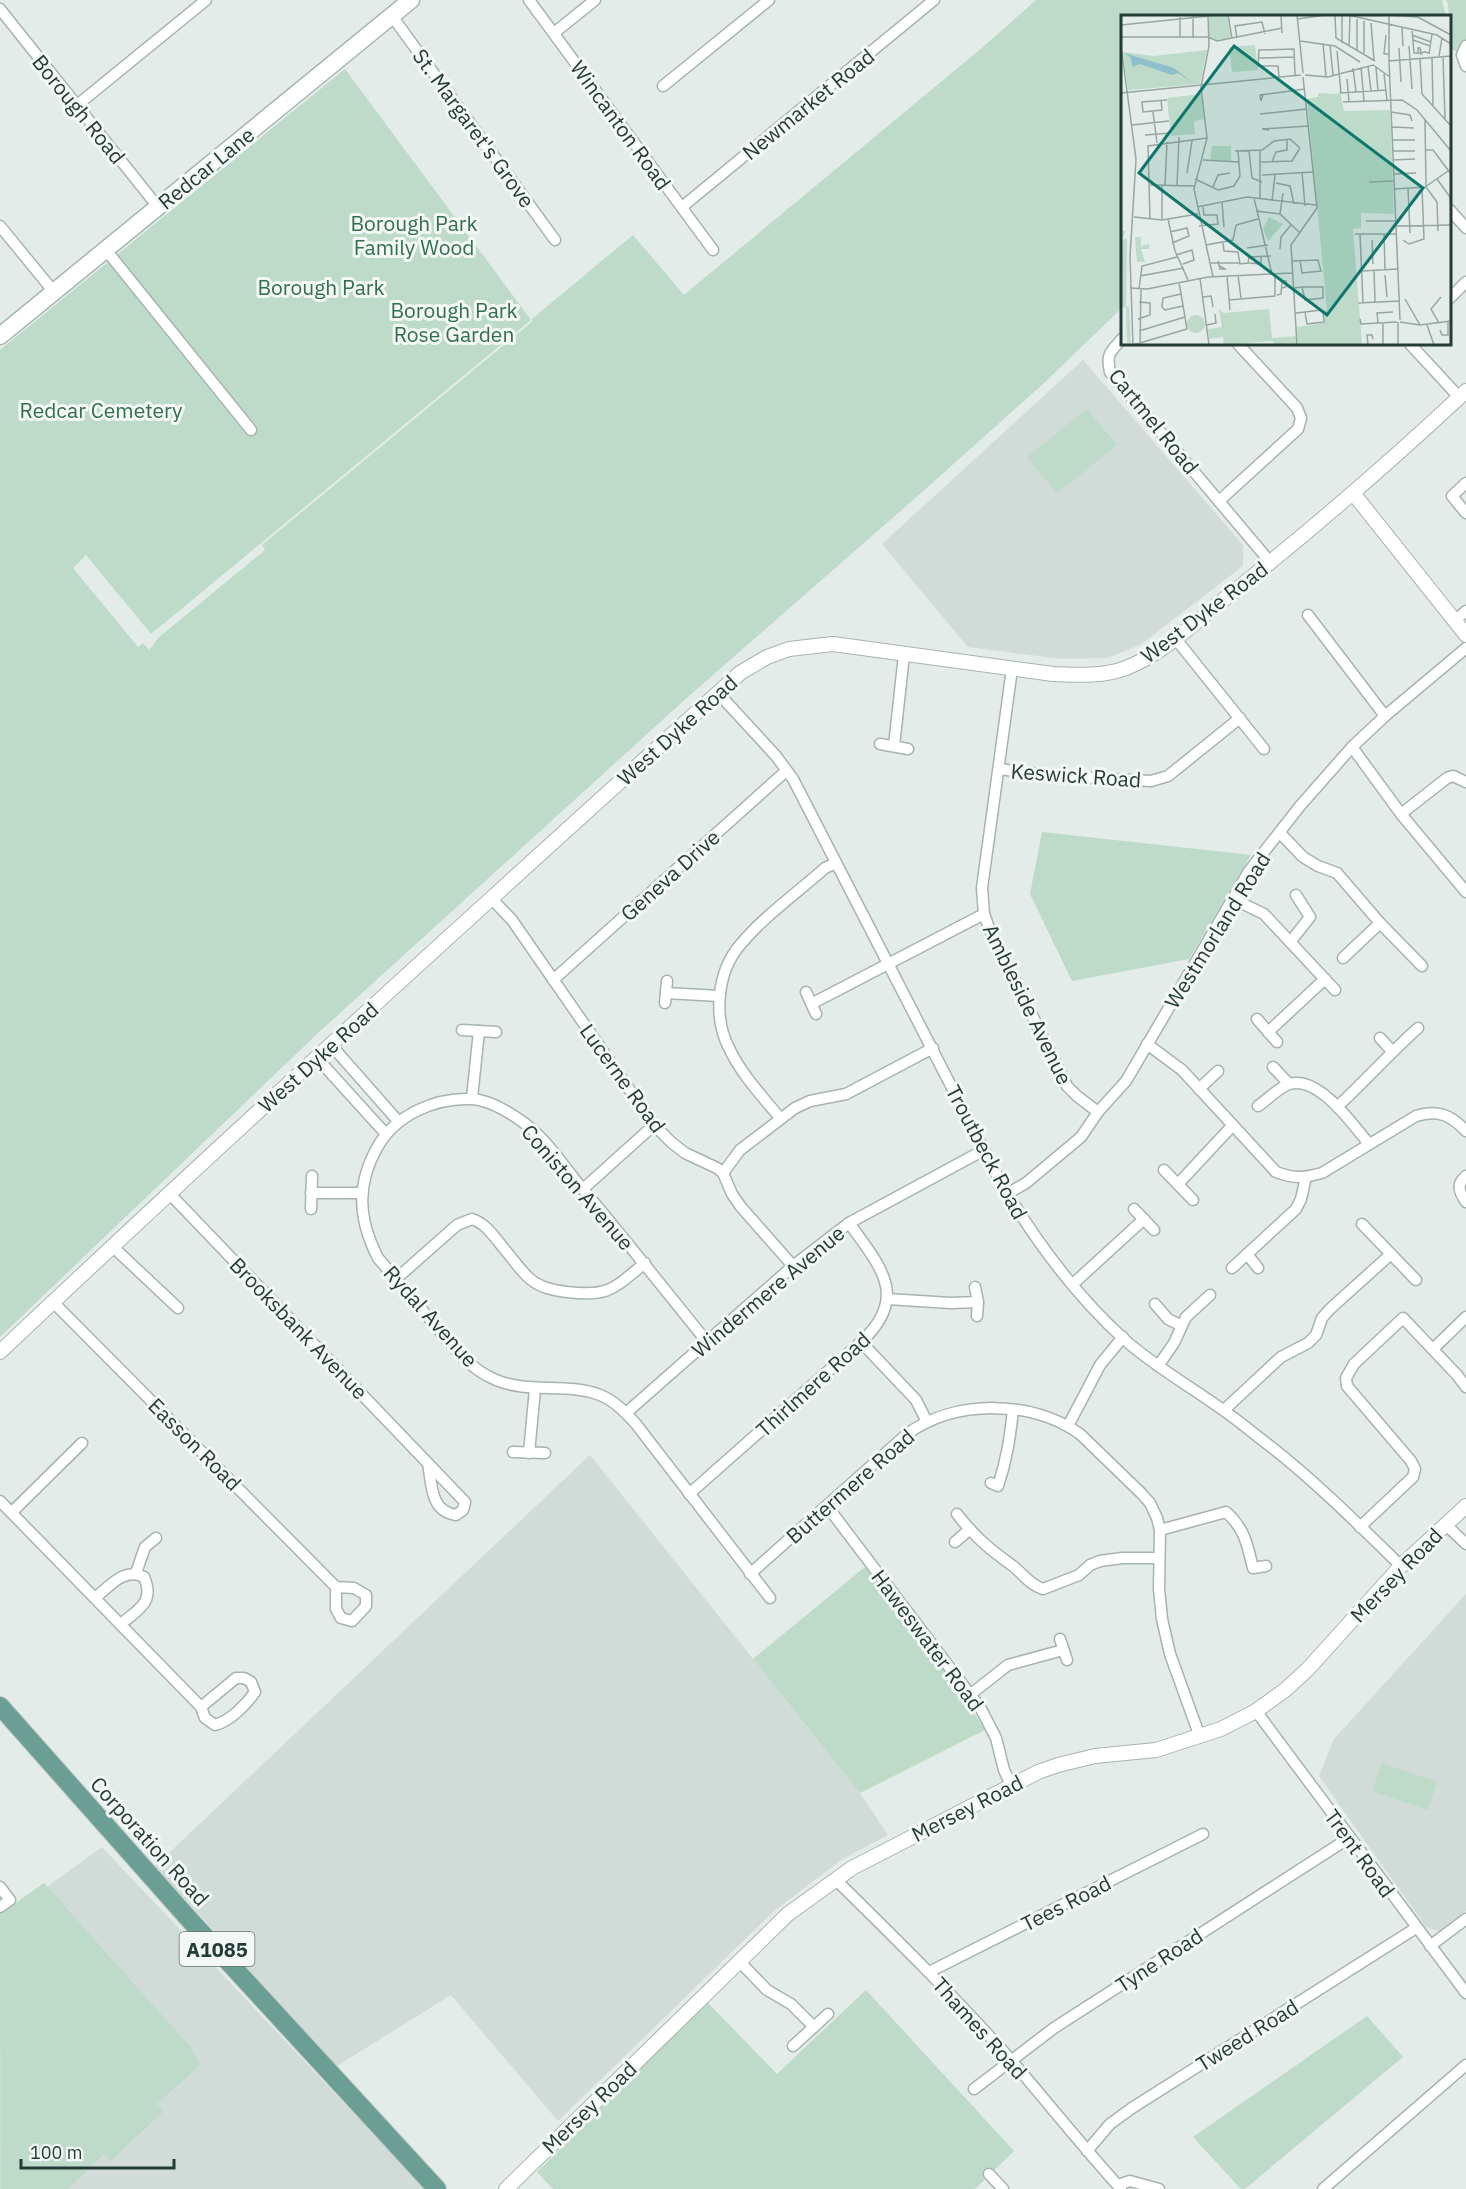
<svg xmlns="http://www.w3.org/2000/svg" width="1466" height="2189" viewBox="0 0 1466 2189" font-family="'IBM Plex Sans',sans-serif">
<rect width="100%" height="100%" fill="#e3ece8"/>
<g fill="#d1dbd7">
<path d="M1083 360 1243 545V566L1140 645 1107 658 1062 659 968 647 882 544Z"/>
<path d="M590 1455 860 1793 888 1835 841 1860 773 1912 558 2121 451 1995 337 2066 155 1866Z"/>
<path d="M1466 1594V1911L1439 1931 1426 1927 1319 1776 1334 1739Z"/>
<path d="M102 1847 425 2189H0V1921Z"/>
</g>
<g fill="#bddbc8">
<path d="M1036 0H1442L1446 16H1122V308L1044 383 930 485 690 695 317 1034 0 1337V350L345 69 531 320 151 634 86 555 73 568 138 647 143 643 149 650 158 638 265 550 262 545 533 321 532 319 633 235 684 295 983 47Z"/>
<path d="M1446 0H1466V46L1462 55 1452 49 1448 4Z"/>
<path d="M1087 409 1117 445 1057 493 1027 457Z"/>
<path d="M1042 832 1251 855 1189 959 1072 981 1030 894Z"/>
<path d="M865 1567 962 1694 985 1730 860 1793 753 1659Z"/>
<path d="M1382 1763 1437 1782 1428 1810 1372 1791Z"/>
<path d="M44 1883 191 2048 200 2064 195 2070 156 2104 164 2111 110 2161 105 2153 68 2189H1L0 1914Z"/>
<path d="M866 1990 1014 2151 975 2189H553L537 2172 707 2002 777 2074Z"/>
<path d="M1367 2016 1403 2057 1245 2189H1241L1193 2137Z"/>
</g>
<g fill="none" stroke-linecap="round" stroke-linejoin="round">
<defs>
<g id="minor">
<path d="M529 0 713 250"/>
<path d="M0 9 158 207"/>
<path d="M392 16 555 240"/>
<path d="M554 33 595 0"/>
<path d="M1466 46 1462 55 1466 66"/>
<path d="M663 86 769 0"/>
<path d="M76 106 206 0"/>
<path d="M682 207 934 0"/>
<path d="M1450 210 1466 228"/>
<path d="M0 226 54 292"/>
<path d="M106 250 251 430"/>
<path d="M1450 298 1466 282"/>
<path d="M1122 339C1110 352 1106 354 1110 372L1271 563"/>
<path d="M1410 344 1459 397"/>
<path d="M1466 483 1452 496 1466 513"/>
<path d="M1219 501 1298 429 1301 418 1297 408 1238 344"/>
<path d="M1308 615 1385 716"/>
<path d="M1454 621 1466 611"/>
<path d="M1175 638 1264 749"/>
<path d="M1012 669 982 888 984 914 989 928 1067 1086 1077 1096 1098 1112"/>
<path d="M718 693 776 756 793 779 1000 1181C1034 1239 1076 1296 1126 1341 1156 1367 1191 1387 1223 1410 1239 1421 1254 1434 1270 1446 1316 1482 1359 1525 1401 1566"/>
<path d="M880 744 908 749"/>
<path d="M894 746 904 655"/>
<path d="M1352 747 1401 814 1466 892"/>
<path d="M999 769 1054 776 1151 781 1168 776 1240 718"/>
<path d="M1401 814 1447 778 1453 776 1466 782"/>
<path d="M1280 833 1303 857 1318 866 1337 873 1380 923 1422 966"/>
<path d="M491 898 512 920 654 1125 671 1142 685 1153 717 1168 723 1173 732 1194 741 1207 793 1266"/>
<path d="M1233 899 1264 914 1335 990"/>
<path d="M1291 941 1310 917 1296 895"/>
<path d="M1343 958 1380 923"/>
<path d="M553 980 786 771"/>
<path d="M806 992 816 1014"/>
<path d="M666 993 719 996"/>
<path d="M665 1003 667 981"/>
<path d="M813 1003 984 914"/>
<path d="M1257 1019 1277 1042"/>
<path d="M462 1030 496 1032"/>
<path d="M1268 1032 1325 979"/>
<path d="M1380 1038 1392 1051"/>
<path d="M1147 1044 1182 1070 1276 1172C1295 1179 1303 1178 1322 1173L1416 1116C1437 1109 1451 1115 1466 1131"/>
<path d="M331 1045 398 1121"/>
<path d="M317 1058 385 1133"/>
<path d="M1273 1067 1289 1084"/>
<path d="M1199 1089 1218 1071"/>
<path d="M472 1098 479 1031"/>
<path d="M1258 1106C1267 1100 1278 1088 1289 1084 1319 1075 1353 1125 1369 1144"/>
<path d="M1337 1107C1365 1081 1390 1053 1418 1028"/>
<path d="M780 1118C762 1096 741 1074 729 1048 713 1017 717 972 740 945 764 916 797 893 825 868L836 863"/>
<path d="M1164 1170 1193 1200"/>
<path d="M723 1173 740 1150 795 1108 810 1101 846 1094 933 1048"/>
<path d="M1466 1176C1456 1184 1459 1192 1466 1202"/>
<path d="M1178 1184 1233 1125"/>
<path d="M583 1189 654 1125"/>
<path d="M169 1193 465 1502 463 1510 456 1515C430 1511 432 1485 428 1463"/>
<path d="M311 1193H362"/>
<path d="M1007 1194 1026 1183 1081 1137 1098 1112 1126 1081 1249 871 1300 806 1352 747 1385 716 1466 648"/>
<path d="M311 1209 312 1176"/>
<path d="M1134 1209 1154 1230"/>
<path d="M1362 1224 1416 1280"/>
<path d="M112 1246 178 1308"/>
<path d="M1247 1254 1258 1268"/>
<path d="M1232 1268 1296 1209 1301 1199 1306 1177"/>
<path d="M396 1279 457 1225 472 1219C486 1223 496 1239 505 1250 513 1259 520 1270 529 1278 540 1288 553 1290 567 1292 609 1297 613 1289 645 1263"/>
<path d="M1073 1284 1144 1219"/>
<path d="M975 1287 978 1302 977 1316"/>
<path d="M887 1299 951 1303 978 1302"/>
<path d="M53 1302 336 1587 354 1588 366 1595V1606L352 1621 341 1618 336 1609V1587"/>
<path d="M1155 1304 1168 1319 1180 1325"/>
<path d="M707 1342C665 1290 624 1238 581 1187 562 1164 544 1136 520 1120 507 1111 486 1099 470 1099 434 1098 396 1115 378 1146 356 1184 358 1219 378 1258 395 1278 412 1298 429 1318 448 1341 467 1368 496 1380 529 1394 567 1382 600 1395 615 1401 626 1413 636 1424L770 1598"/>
<path d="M861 1342 916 1400 927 1422"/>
<path d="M1433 1349 1466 1317"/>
<path d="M1158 1366 1174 1343 1186 1317 1210 1295"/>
<path d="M1224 1410 1281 1357 1308 1343 1316 1335 1322 1318 1330 1309 1391 1254"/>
<path d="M626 1413 793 1266 849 1223 984 1150"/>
<path d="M1068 1426 1100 1365 1123 1337"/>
<path d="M513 1452 545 1453"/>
<path d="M529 1453 535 1389"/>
<path d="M991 1483 998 1486C1007 1459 1010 1437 1013 1410"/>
<path d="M689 1494 861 1342C910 1297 880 1266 849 1223"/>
<path d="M0 1501 201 1707 205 1718 215 1725C230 1721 246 1705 255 1692L251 1682 244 1678H236L201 1707"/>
<path d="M827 1506 981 1709 996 1738 1004 1770 1011 1785"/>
<path d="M12 1512 82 1443"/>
<path d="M957 1514C975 1537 989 1549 1013 1566 1023 1574 1030 1585 1043 1589L1079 1575 1090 1565 1100 1561 1122 1558H1159"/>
<path d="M1445 1524 1466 1544"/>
<path d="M1360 1527 1413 1477 1415 1469 1411 1461 1347 1386 1346 1378 1354 1364 1403 1318 1457 1375 1466 1387"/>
<path d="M1160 1530 1226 1512C1245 1529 1247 1544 1253 1568L1266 1566"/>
<path d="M955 1542 970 1529"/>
<path d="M136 1573 145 1547 156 1538"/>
<path d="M750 1574 907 1434C956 1399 1032 1400 1080 1434L1141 1493 1150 1503 1157 1518 1160 1530 1159 1589 1162 1619 1170 1654 1200 1737"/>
<path d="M95 1598C110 1586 124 1567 144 1577 155 1602 139 1609 121 1624"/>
<path d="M1060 1639 1067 1660"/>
<path d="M971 1694 1008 1665 1063 1650"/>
<path d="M1256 1711 1466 1993"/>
<path d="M835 1879C895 1938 955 1997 1011 2060 1048 2103 1083 2147 1121 2189"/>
<path d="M0 1887 10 1900 0 1907"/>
<path d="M1430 1946 1466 1919"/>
<path d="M739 1961 767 1990 791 2004 814 2027"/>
<path d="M929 1972 1203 1834"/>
<path d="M793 2046 828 2014"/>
<path d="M974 2089 1054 2028 1349 1838"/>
<path d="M1087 2151 1110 2124 1132 2108 1416 1928"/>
<path d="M989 2174 1003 2189"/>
<path d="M1118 2185 1130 2181 1159 2189"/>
<path d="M1323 2189 1466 2065"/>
</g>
<g id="tertiary">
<path d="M1353 493 1466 635"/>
<path d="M0 1352C236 1129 477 911 718 693L740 673 767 657 789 649 833 644 1053 674C1077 675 1103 677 1126 668 1164 653 1195 622 1227 597 1309 532 1389 463 1466 391"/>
<path d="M506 2189 788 1914 852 1868 1038 1772 1058 1765 1095 1756 1156 1750 1221 1729 1256 1711 1285 1690 1307 1670 1401 1566 1466 1506"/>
</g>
<path id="secondary" d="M0 336 411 0"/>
<path id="primary" d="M0 1706 188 1918 437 2189"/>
</defs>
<use href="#minor" stroke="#a6b4af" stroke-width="13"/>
<use href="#tertiary" stroke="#a6b4af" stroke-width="16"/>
<use href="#secondary" stroke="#a2b7b1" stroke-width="19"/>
<use href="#primary" stroke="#c2c8c7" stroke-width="20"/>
<use href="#minor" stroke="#fff" stroke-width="10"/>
<use href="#tertiary" stroke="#fff" stroke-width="14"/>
<use href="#secondary" stroke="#fff" stroke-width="16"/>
<use href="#primary" stroke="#6b9e95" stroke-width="18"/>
</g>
<g text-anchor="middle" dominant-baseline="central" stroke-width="6" stroke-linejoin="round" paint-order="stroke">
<rect fill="#f3f8f6" stroke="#627470" stroke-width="1.5" x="179.5" y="1932" width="75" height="34" rx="4.5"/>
<g font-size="20" font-weight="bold" fill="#243c37">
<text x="217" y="1949">A1085</text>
</g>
<g font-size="21" fill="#243c37" stroke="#f3f8f6">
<text transform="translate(808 104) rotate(-39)">Newmarket Road</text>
<text transform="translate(79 109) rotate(51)">Borough Road</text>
<text transform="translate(621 125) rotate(54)">Wincanton Road</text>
<text transform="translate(474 128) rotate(54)">St. Margaret's Grove</text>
<text transform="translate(206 168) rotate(-39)">Redcar Lane</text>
<text transform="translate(1154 421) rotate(51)">Cartmel Road</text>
<text transform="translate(1204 612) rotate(-37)">West Dyke Road</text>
<text transform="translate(677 730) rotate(-42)">West Dyke Road</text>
<text transform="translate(1076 775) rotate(4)">Keswick Road</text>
<text transform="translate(670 875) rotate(-42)">Geneva Drive</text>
<text transform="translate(1217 930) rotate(-58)">Westmorland Road</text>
<text transform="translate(1028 1004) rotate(64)">Ambleside Avenue</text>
<text transform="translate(318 1057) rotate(-42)">West Dyke Road</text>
<text transform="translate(623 1078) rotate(54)">Lucerne Road</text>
<text transform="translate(987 1152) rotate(62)">Troutbeck Road</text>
<text transform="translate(578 1187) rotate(49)">Coniston Avenue</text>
<text transform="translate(768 1291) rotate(-40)">Windermere Avenue</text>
<text transform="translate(431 1316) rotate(48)">Rydal Avenue</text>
<text transform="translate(299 1328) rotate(46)">Brooksbank Avenue</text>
<text transform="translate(813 1384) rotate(-42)">Thirlmere Road</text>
<text transform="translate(195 1444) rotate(45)">Easson Road</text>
<text transform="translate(850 1486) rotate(-41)">Buttermere Road</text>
<text transform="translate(1396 1575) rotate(-46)">Mersey Road</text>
<text transform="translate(928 1640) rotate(53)">Haweswater Road</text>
<text transform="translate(967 1808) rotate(-27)">Mersey Road</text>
<text transform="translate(150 1841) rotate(48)">Corporation Road</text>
<text transform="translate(1360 1853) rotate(54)">Trent Road</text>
<text transform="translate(1066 1903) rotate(-27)">Tees Road</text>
<text transform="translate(1159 1960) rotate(-33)">Tyne Road</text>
<text transform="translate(980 2028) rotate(48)">Thames Road</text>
<text transform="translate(1247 2035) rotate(-32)">Tweed Road</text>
<text transform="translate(589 2107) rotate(-44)">Mersey Road</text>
</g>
<g font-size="21" fill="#316f4e" stroke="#f3f8f6">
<text x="414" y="223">Borough Park<tspan x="414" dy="24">Family Wood</tspan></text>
<text x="321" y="287">Borough Park</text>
<text x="454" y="310">Borough Park<tspan x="454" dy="24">Rose Garden</tspan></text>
<text x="101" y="410">Redcar Cemetery</text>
</g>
</g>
<g transform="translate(1121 15)">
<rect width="330" height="330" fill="#e3ece8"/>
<path d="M106 0 110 23 95 25 88 22V2ZM134 30 137 55 111 57 108 32ZM86 35 79 69 7 75 2 37 33 41ZM219 75 223 96 269 95 273 199 240 198V213L232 214 241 330H177L176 312 202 308 203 295 206 296 186 84 197 82V78L217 79ZM80 79 83 104 73 106 74 119 50 121 46 83ZM91 131H110V146H89ZM148 202 162 209 147 226 142 214ZM0 216H4L2 224H6L5 291 8 292 10 330H6L5 292 0 293ZM14 222H20V231L28 229V234H20L24 247H16ZM98 293 102 298 148 294 151 323 176 321 175 330H153L152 326 103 330 102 322 88 324 87 314 101 312ZM66 309a9 9 0 1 1 18 0a9 9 0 1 1-18 0Z" fill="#bddbc8"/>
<path d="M3 38 53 53 72 68 57 58 51 60 19 49 12 52 9 42Z" fill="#8fbecc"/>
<path fill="none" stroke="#97a6a1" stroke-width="1.5" d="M107 0 111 23M160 0 161 18M176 0 182 58M214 0 215 23 254 46M221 0V28M227 0 316 20 330 29M269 0 296 2M293 0 330 20M72 1V23M87 1 88 31 80 72 86 123 73 174 92 262M59 2V22M177 4 204 0M250 8 253 45M0 10 98 0M281 12 282 31M291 14 293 38H297M265 20 263 39H268M291 20 310 27M0 22H87L96 26 161 13M116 23 114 11 141 7 144 19M292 25 309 31M179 26 214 31 239 47M202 28 205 62M209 30 212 60M0 31 6 76M228 31 229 1M288 31 291 74M278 33 280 67M236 35V4M216 36 220 78 265 75M243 38V6M308 39 311 19M300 40V38L299 33H297V38H300L304 37 308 38M318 41 321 23M322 42 324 104M138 43 173 42M311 43 312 90M299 44 301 79 330 111M268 46V0M247 51 250 76M240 52 243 86M232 53 235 77M255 53 257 76M263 59 266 85M184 60 207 62 252 50 269 62M158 62 157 51H137L138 35 173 34 174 60M226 64 228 87M6 76 15 144 9 242 12 330M0 78 180 60M142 80 140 86 139 80 184 74M40 85 41 95 22 97 21 87 46 85M222 87 281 85 296 95 330 136M32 97 36 128M270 97 289 100 291 106M143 99H139L186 94M304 105 305 171M11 110 48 106M271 112 293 113M148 115 141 114 188 111M24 120 50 118M272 125H294M304 135H312L330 159M114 136 141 135 153 126 169 124 179 133M128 136 131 163 141 167M272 136H294M82 145 118 147M272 145 294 144M140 147 171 146 179 133M151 147 155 137 166 135V125M181 157 184 191M66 158 71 126M273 159 295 158M141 160 192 157M74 164 97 175 113 171 119 161 117 136M316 164 329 182 330 194M248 167 272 166M155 168 169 171 173 189M29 170 73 171M44 170 46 127M56 170 58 122M92 172 97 160 109 158M305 172 316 187 317 216M287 173 289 218M274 174 304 172 330 154M133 183 151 259M139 184V136M151 186 154 160M101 187 103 212M76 192 126 182 195 190M0 193V128M135 196 159 199 178 217M159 199 162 178M13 202 41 205 77 199M29 204 27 131 86 123M47 204 54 236 67 265M41 205V170M245 206H274M115 210 137 204M78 211 97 209 96 200H83L82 192M276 211 330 210M49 217 66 213 68 221 51 228M234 219H275M239 219 242 288M263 219 264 255M251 225 252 249M282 225 288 229 303 224 301 173M102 227 103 236 117 237 119 249 127 248 128 242 150 241M85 230 112 225 115 210M126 233 147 230M159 234 160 222 170 210M55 240 71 235 73 245 62 249M97 246 99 254H104L99 251M171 246 197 245 200 256 181 258 179 246M90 248H119M128 248 140 249V241M253 255 254 287M241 256 277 254M117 260 120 283M264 260 266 282M19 261 63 253M106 261 109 295M79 263 88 330M9 273 26 274 87 262 171 258M173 273 181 272 184 285 202 283V272H181M18 274 21 251 56 242M60 279 42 283 41 292 44 295 62 291M156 280 160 279 161 266H165V272L161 273M82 282 90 281 92 292M284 284 299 310M108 285 154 281V258M237 288 278 286M175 298 184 297 200 295 202 296 203 307 186 309 184 297M17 304 29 300V288L18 287M239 304 240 309 276 307M279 305 268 46 330 41M277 307V330M279 307 299 310 330 306M257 308 256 298 272 297M262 308V330M318 308 310 294 320 282M86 310 95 308 94 299M306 310 313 330M319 315 321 320H327V307M18 316 64 302M19 328 20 274M12 330 66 314 58 267M176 330 170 230 196 193 182 62M247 330 246 320H251L252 324"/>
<path fill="#0f766e" fill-opacity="0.15" stroke="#0f766e" stroke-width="3" d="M113 31 302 173 206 300 18 158Z"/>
<rect width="330" height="330" fill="none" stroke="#243c37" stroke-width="3"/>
</g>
<path d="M21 2159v9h153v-9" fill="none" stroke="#243c37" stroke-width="3"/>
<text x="30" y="2159" font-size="18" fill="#243c37" stroke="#f3f8f6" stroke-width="4.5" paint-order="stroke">100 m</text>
</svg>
